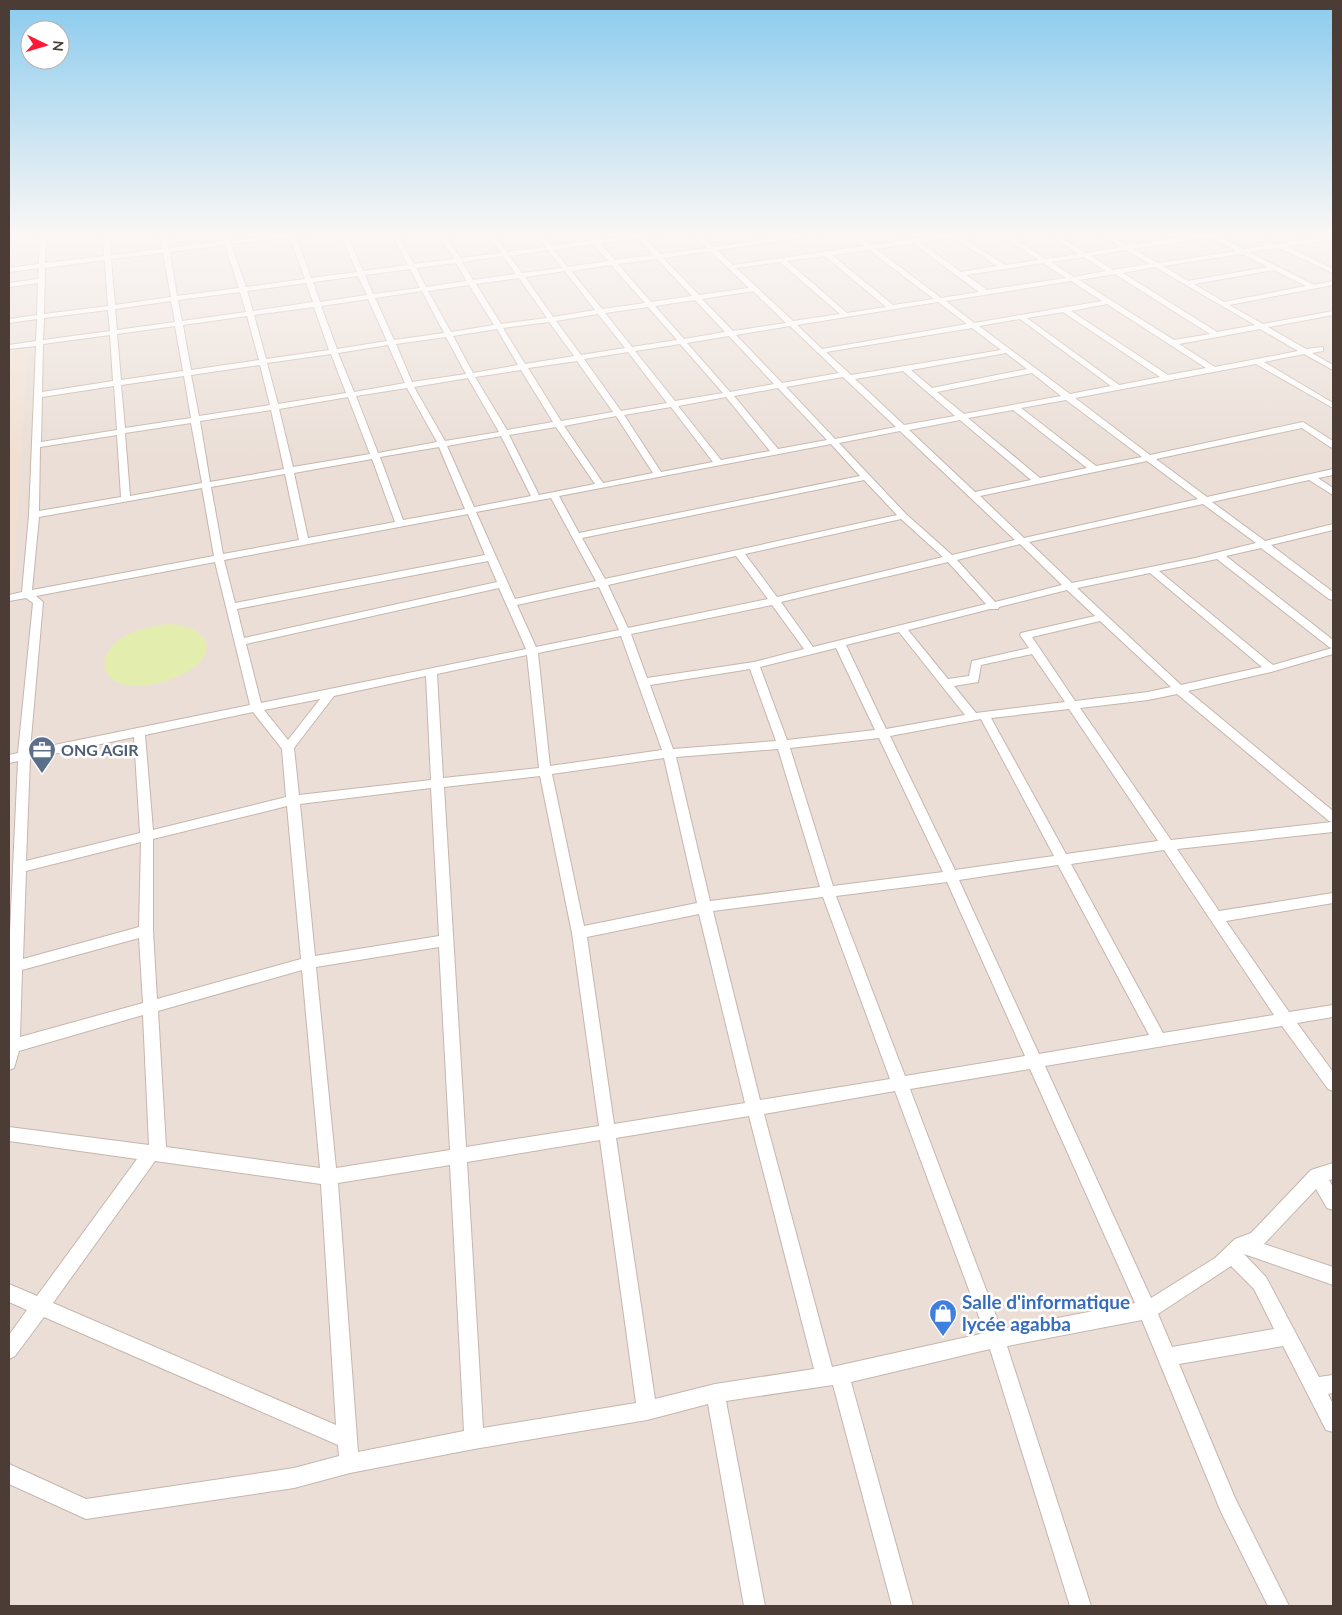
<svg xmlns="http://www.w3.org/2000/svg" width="1342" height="1615" font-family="Lato,sans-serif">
<rect width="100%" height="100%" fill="#f6eee9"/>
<rect fill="#eaded6" x="9" y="233" width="1324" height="1373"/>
<polygon fill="#f0dfd1" points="28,348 13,589 9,590 9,351"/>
<path fill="#e3eeae" d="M170,624c43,4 51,32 11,51 -14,7 -28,10 -44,11 -35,0 -44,-29 -15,-48 14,-9 31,-12 48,-14z"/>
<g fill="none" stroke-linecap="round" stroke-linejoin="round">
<g stroke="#c6b6ad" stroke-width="2">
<path id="minor" d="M40,233h6l-1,30 59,-7 -1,-23h6l2,22 51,-6 -2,-16h6l3,15 55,-7 -2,-8h6l2,8 59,-8h21l-14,3 15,42 46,-6 -17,-39h6l17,38 45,-6 -17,-32h6l17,31 40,-5 -16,-26h6l16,25 41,-5 -14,-20h6l14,19 39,-5 -11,-14h6l11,13 38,-5 -6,-8h6l7,7 37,-5 -1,-2h33l-3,2 -19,2 16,17 47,-6 -15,-15h6l15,14 102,-14h14l-112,17 16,15 131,-19 -16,-13h6l17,12 83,-12h20l-14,3 45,29 34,-5 -41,-27h7l41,26 32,-5 -31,-21h7l32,20 35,-6 -23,-14h7l23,13 78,-13h22l-11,3 27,13 89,-14v4l-46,7 46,23v4l-54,-25 -30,4 65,33 19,-4v4l-104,20 34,19 70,-13v4l-65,12 38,22 17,-2v4l-11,2 21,12v5l-29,-16 -40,8 69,41v5l-77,-44 -181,34 75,57 153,-33 30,19v7l-3,-1 -28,-19 -146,31 51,38 126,-28v6l-15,3 15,10v7l-24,-15 -97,22 53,39 68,-17v6l-62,15 62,47v8l-4,-1 -68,-51 -35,8 107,84v14l-62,18 -83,19 145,120v21l-156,17 42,62 114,-18v10l-107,18 63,91 44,-7v12l-36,6 36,49v19l-5,-2 -46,-63 -237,40 106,232 64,-40 20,-19 16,-6 60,-63 22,-7v16l-4,1 4,7v23l-6,-2 -11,-19 -52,55 69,23v18l-89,-31 22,23 53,100 14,-2v18l-5,1 5,10v28l-7,-2 -43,-84 -104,18 56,134 54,108h-21l-47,-94 -79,-192 -135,26 84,260h-21l-80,-257 -139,33 62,224h-21l-59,-221 -107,16 39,205h-21l-36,-202 -61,16 -173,29 -124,24 -56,15 -208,31 -77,-35v-20l77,35 208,-31 45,-12 -1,-11 -294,-128 -29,39 -6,3v-24l18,-25 -18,-8v-18l28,12 100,-137 -128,-18v-14l140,18 -6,-130 -124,36 -5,17 -5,2v-116l9,-193 -9,2v-8l9,-2 15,-150 -7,-5 -17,3v-6l13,-3 7,-77 7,-169 -27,3v-4l27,-4 1,-22 -28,4v-4l28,-4 1,-32 -29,4v-4l29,-4 1,-11 -30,4v-4l30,-4zM290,237l15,42 -59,8 -15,-43zM953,237l44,29 -36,6 -41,-30zM1210,237l26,14 -78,12 -25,-14zM638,238l15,17 -38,5 -15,-17zM913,243l66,49 -38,6 -65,-49zM593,244l15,17 -40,6 -14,-17zM225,245l14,43 -62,8 -7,-44zM548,250l14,18 -40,5 -13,-17zM869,250l65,49 -41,6 -61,-50zM1126,250l24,14 -37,6 -22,-14zM710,251l39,37 -50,7 -36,-37zM163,253l8,44 -56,8 -4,-46zM1242,254l26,13 -80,14 -25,-15zM503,256l13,18 -43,6 -11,-18zM825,256l61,51 -39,6 -60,-52zM1084,257l22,14 -32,6 -23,-15zM657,259l35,37 -41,6 -33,-38zM105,260l3,46 -64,8 1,-46zM780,262l60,52 -47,7 -57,-53zM456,263l11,18 -41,6 -10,-19zM1043,263l23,15 -79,12 -21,-15zM611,265l34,38 -43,6 -31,-38zM1155,267l100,58 -38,7 -94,-59zM410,269l10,19 -47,6 -8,-19zM1274,270l32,16 -82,16 -30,-18zM565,271l30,39 -42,7 -28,-40zM1115,274l95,60 -36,6 -95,-60zM358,276l9,19 -47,7 -7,-20zM519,278l28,40 -46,6 -25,-40zM1071,281l31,20 -128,22 -28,-22zM306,283l7,19 -60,9 -6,-20zM469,285l25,40 -43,7 -23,-41zM422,291l22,42 -50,7 -19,-42zM753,291l33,32 -53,8 -31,-32zM240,292l6,20 -64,9 -4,-21zM368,299l19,42 -50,8 -16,-43zM695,300l30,32 -41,7 -29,-33zM171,301l4,21 -58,8 -2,-21zM938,302l29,22 -145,25 -25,-24zM1107,304l99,64 -38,7 -97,-64zM314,307l15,43 -63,9 -12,-44zM648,307l29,33 -45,7 -27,-34zM108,310l2,21 -67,9 1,-22zM1063,312l97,65 -41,8 -92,-67zM598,314l27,34 -44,7 -25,-34zM247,316l12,44 -68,10 -8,-45zM1020,319l91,67 -41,8 -91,-68zM549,322l25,34 -49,8 -22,-36zM175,326l8,45 -62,9 -4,-46zM790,326l49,47 -57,10 -46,-48zM972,328l29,22 -150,25 -25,-23zM497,329l21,36 -45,8 -20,-37zM1260,329l38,22 -83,16 -36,-23zM110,335l3,46 -71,11 1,-48zM729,336l45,48 -44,8 -43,-49zM446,337l20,37 -54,8 -16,-38zM680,344l43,49 -48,8 -40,-50zM388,345l17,38 -51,9 -16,-39zM628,352l39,51 -46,8 -37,-52zM1006,353l21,16 -95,19 -21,-18zM331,354l15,39 -68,11 -11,-41zM577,361l36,51 -52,9 -33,-53zM260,365l10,40 -71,11 -8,-41zM521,370l32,52 -46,8 -32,-53zM903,371l52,45 -51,9 -49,-46zM1032,373l29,23 -97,18 -27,-22zM184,376l7,42 -66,10 -4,-43zM843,377l53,50 -61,12 -49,-52zM468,378l31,54 -54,9 -31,-54zM114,386l3,44 -76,12 1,-45zM407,388l30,54 -59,11 -22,-57zM778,388l49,52 -49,9 -44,-53zM348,397l22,57 -77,13 -14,-58zM726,397l44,54 -49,9 -43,-54zM1066,400l76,57 -46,9 -75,-58zM671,407l42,55 -52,10 -37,-57zM271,410l13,59 -74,13 -10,-61zM1013,410l74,58 -47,10 -72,-60zM616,416l37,57 -50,10 -39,-57zM960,420l71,60 -56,12 -66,-62zM191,423l11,60 -72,13 -5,-63zM556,427l39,57 -56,11 -30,-60zM900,431l115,109 -63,15 -46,-41 -67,-71zM117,435l4,62 -82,14 1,-64zM501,436l30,60 -57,11 -27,-61zM831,444l29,32 -281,57 -20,-37zM439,447l26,62 -62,11 -23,-63zM372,459l23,63 -87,16 -14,-65zM1147,461l51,38 -174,39 -44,-42zM285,474l14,66 -76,14 -12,-67zM864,480l33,35 -292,64 -23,-41zM202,488l12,68 -182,34 7,-73zM551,498l45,83 -81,18 -39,-87zM1203,504l53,39 -61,15 -123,25 -43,-41zM468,514l17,41 -250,48 -11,-43zM901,519l42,38 -166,40 -32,-43zM1020,544l42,41 -67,17 -38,-42zM736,556l32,43 -140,29 -20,-43zM1217,559l112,88 3,1 -59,17 -114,-94zM488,561l9,21 -253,56 -7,-29zM215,562l35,143 -220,45 13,-148 -7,-6zM948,562l38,42 -173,43 -32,-45zM1150,573l112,94 -81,18 -104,-97zM599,587l20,43 -83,17 -19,-42zM499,588l27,61 -265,54 -15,-59zM1067,590l28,26 -74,17 -1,2 9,13 -57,13 -3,15 -21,3 -40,-49 82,-21h8l1,-2zM772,605l32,44 -50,13 -107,16 -16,-44zM1100,621l71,66 -23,5 -73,9 -43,-64zM899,632l66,83 -79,14 -40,-84zM621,636l41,114 -112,16 -12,-113zM836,648l39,82 -88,10 -27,-73zM1032,654l33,48 -89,11 -22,-27 24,-4 3,-17zM527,655l12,113 -96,10 -6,-104zM750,669l26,72 -103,8 -23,-64zM426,676l5,104 -132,15 -5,-47 40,-52zM1177,694l152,127 3,1 -161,18 -91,-132 68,-8zM320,699l-32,41 -24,-30zM1069,709l89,132 -92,13 -75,-136zM253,712l29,37 4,48 -133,33 -8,-95zM981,719l73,137 -99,14 -65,-134zM134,737l6,96 -114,28 4,-102zM879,738l64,134 -110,14 -43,-138zM778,749l42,138 -110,14 -34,-144zM664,758l33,145 -113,23 -32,-152zM540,776l32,157 27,193 -133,21 -22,-360zM431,788l8,148 -124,20 -15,-152zM287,806l14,153 -144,40 -4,-68v-92zM141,842l-2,85 -116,32 3,-88zM1164,850l110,165 -111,18 -92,-169zM1058,865l91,170 -110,19 -80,-174zM947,882l78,174 -120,20 -69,-180zM823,897l67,182 -130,21 -47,-189zM699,914l46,189 -131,21 -27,-187zM139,938l4,65 -123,34 2,-67zM439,947l11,203 -114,18 -20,-201zM302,970l18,198 -154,-21 -8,-136zM1030,1069l105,234 -134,26 -91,-240zM895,1091l90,242 -153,34 -68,-253zM749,1116l65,253 -99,15 -60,15 -39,-261zM600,1140l36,263 -153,25 -16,-266zM155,1161l166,23 15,241 -283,-122zM450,1165l14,266 -106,21 -20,-269zM1231,1266l23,23 20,40 -102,18 -14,-33z"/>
</g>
<use href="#minor" fill="#fff" fill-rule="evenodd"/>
</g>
<linearGradient id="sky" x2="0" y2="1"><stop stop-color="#8bcbee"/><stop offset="0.51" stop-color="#fbf7f5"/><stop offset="1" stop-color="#fbf7f5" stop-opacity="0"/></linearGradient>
<rect width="1342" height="459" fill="url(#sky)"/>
<defs>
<g id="office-pin" transform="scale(1.4375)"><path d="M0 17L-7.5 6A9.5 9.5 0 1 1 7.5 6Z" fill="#5c6f8a" stroke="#fff"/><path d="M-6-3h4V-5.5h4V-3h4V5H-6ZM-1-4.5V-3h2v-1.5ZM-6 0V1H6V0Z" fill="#fff"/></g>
<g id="shop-pin" transform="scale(1.4375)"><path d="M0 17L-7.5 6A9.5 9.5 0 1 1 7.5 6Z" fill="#3f7fe0" stroke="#fff"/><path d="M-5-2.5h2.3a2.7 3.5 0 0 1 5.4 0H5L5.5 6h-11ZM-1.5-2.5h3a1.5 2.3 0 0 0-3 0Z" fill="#fff"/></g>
</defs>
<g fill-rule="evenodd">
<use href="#office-pin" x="42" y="750"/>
<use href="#shop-pin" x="943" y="1313"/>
</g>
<g text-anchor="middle" stroke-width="5" stroke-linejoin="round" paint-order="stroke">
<g font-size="16" font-weight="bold" fill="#4e5e75" stroke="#fff" text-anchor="start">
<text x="61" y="756">ONG AGIR</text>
</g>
<g font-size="19" font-weight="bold" fill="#366cbe" stroke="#fff" text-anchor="start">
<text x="962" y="1309">Salle d'informatique<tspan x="962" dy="22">lycée agabba</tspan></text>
</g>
</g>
<rect width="1342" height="1615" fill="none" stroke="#4b3d36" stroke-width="20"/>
<g transform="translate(45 45) rotate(95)"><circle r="24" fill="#ffffff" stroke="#b7b1af"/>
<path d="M0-4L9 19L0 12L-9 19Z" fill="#ff1736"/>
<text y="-8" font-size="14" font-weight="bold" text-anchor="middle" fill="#4b3d36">N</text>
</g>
</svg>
